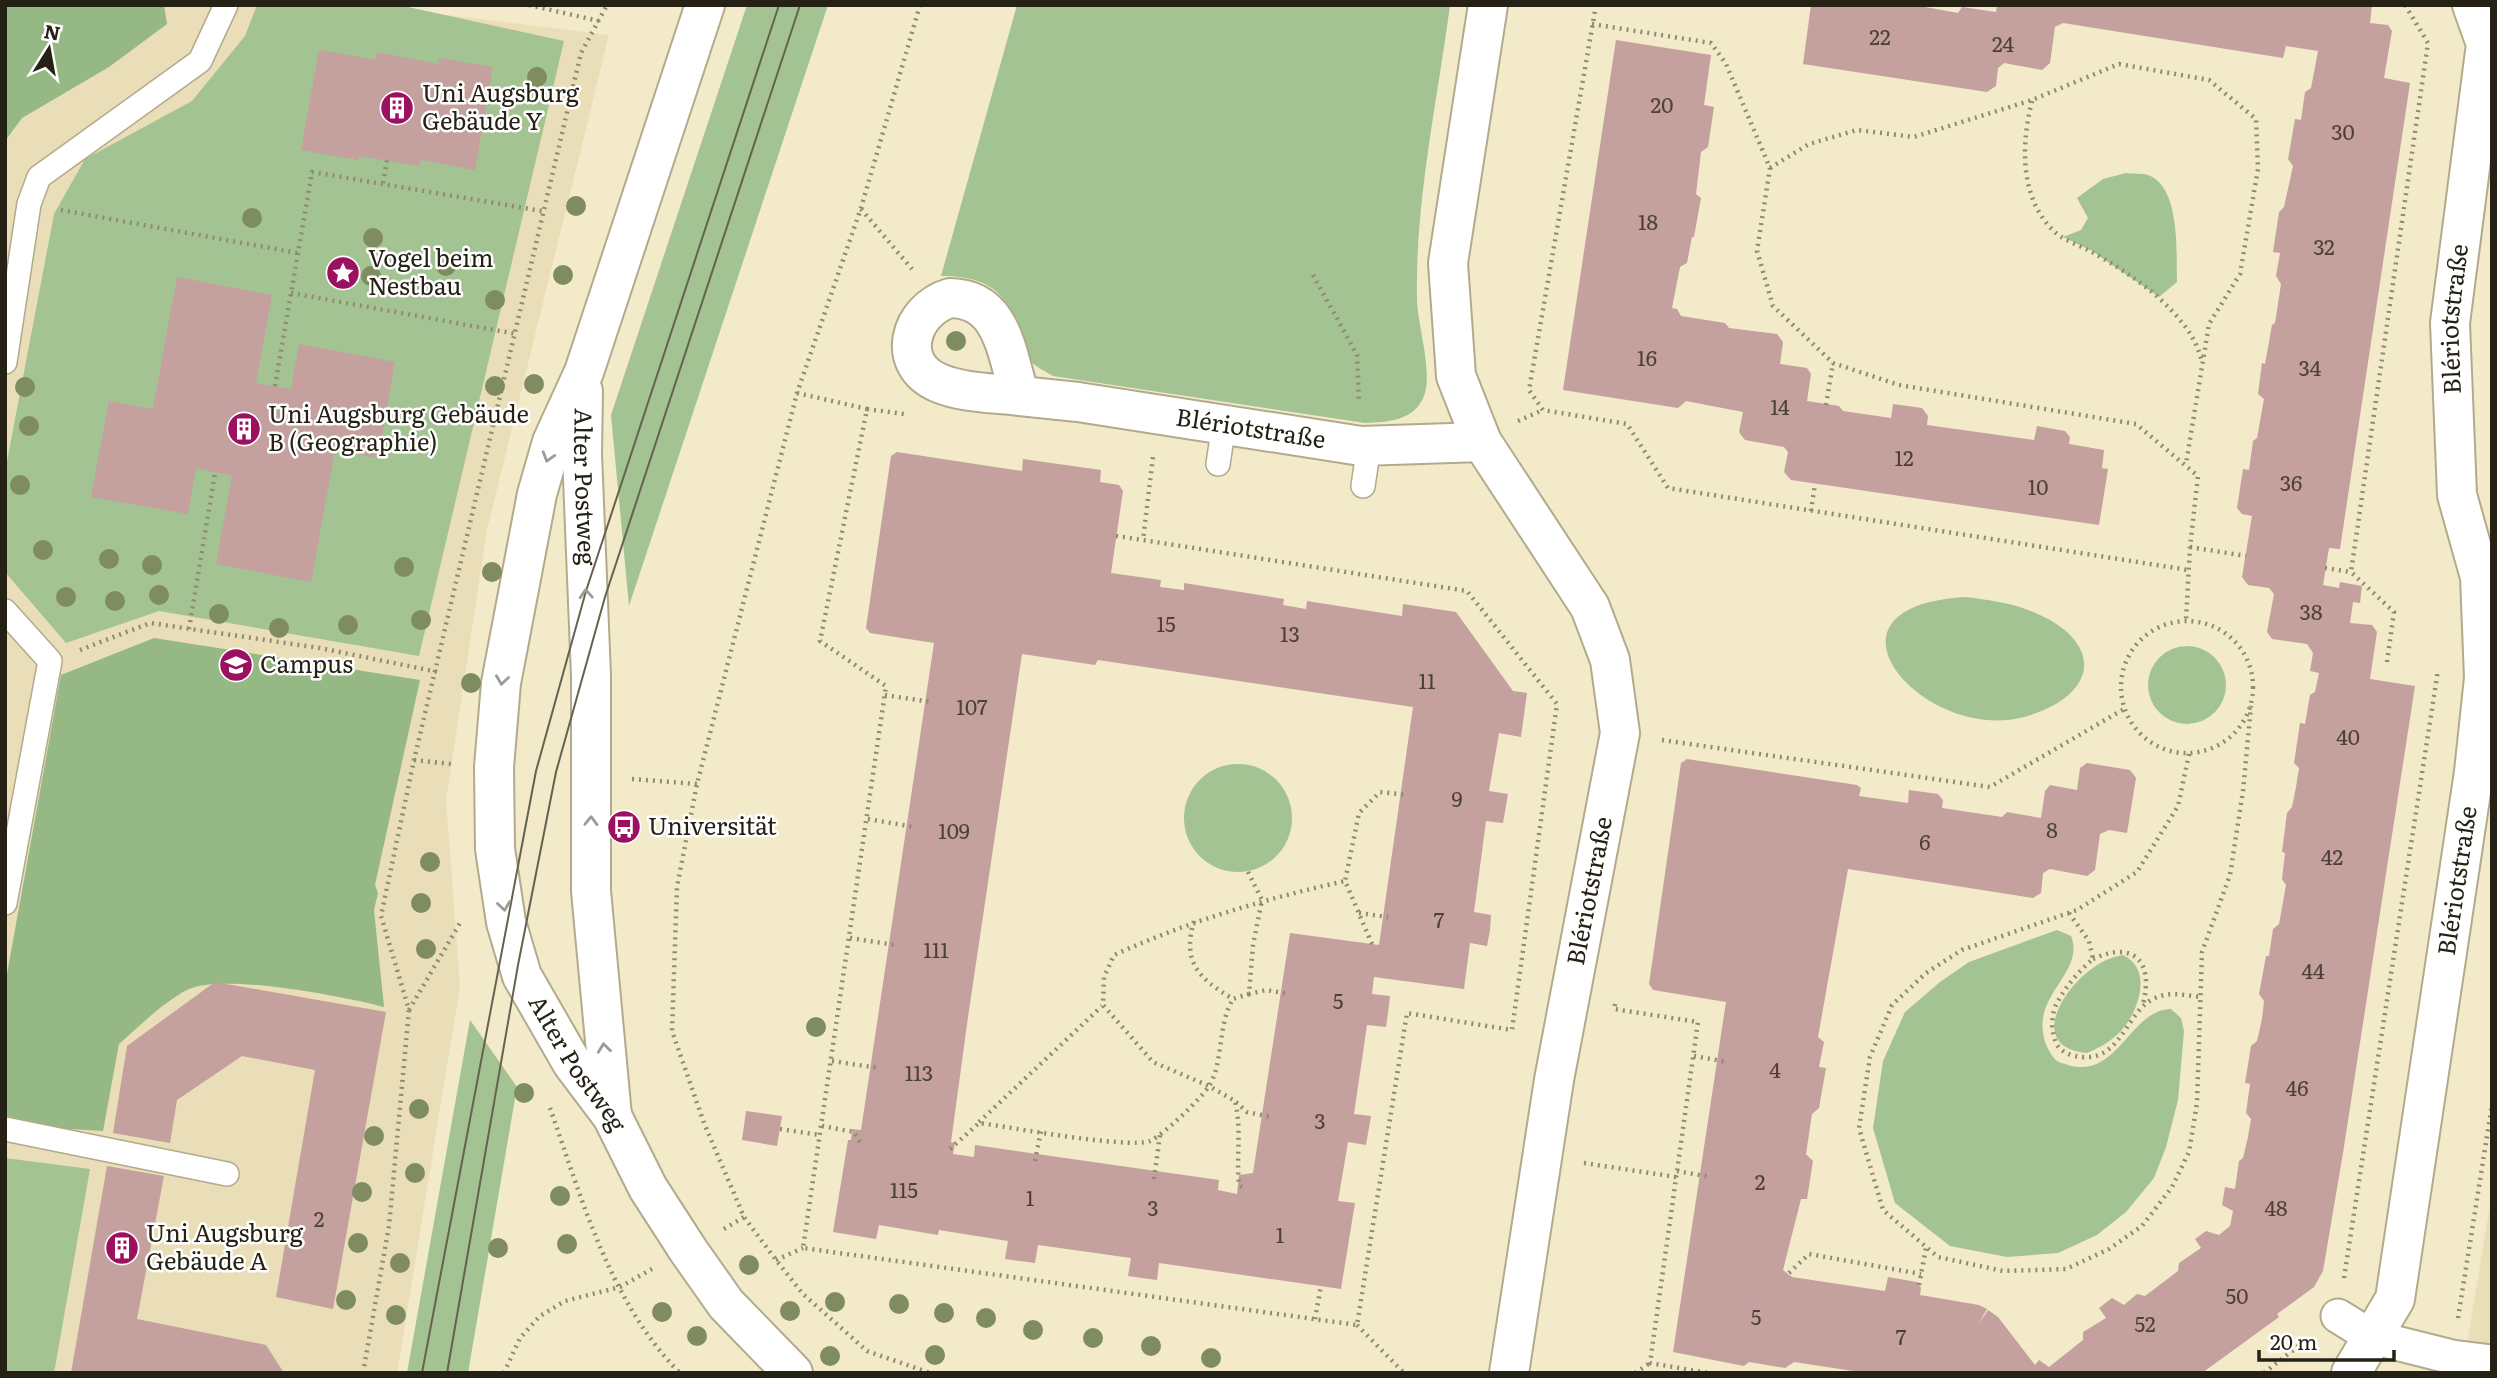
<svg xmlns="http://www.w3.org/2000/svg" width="2497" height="1378" font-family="Literata,serif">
<rect width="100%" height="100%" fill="#f3eaca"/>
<g fill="#e9deb7">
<polygon points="5,5 365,5 609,35 487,530 446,800 460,986 397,1373 5,1373"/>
<polygon points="2492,1193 2492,1373 2463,1368"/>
</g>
<g fill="#a3c393">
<polygon points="257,5 399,5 564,41 419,656 159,611 66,643 5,572 5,472 54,214 85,159 192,101 245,36"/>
<polygon points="747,5 828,5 629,606 611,415"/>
<path d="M1017,5h433c-13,99 -35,196 -33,296 1,26 16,71 7,95 -10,25 -36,26 -59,27l-312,-47c-10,-6 -25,-13 -30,-24 -4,-8 -3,-19 -6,-27 -13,-39 -38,-49 -76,-49z"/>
<path d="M2126,173c6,1 16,0 22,2 33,12 28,78 29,107l-18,15 -67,-46 -29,-14 18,-7 7,-12 -11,-20 26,-19z"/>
<path d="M1966,597c21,3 42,5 62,13 76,28 75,85 -4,107 -100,27 -222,-111 -58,-120z"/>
<circle cx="2187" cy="685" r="39"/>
<circle cx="1238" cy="818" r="54"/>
<path d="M2057,930l14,6c12,30 -23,51 -28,82 -2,14 2,29 11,40 4,5 9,5 14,7 50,15 61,-55 103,-56l10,9 3,13 -6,69 -12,47 -12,31 -28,34 -29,23 -39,18 -51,4 -57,-11 -55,-43 -22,-75 10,-67 22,-49 35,-30 29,-20z"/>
<path d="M2123,955c31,15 15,58 -3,77 -10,10 -21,16 -33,21 -71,-6 -11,-92 36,-98z"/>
<polygon points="470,1020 517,1087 468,1373 407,1373"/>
<polygon points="5,1158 90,1169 54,1373 5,1373"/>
</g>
<g fill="#95b884">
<polygon points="5,5 164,5 167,24 109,67 22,118 5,141"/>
<path d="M154,638l266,42 -45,205 3,8 -4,17 10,97c-39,-10 -164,-35 -197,-17 -25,13 -46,35 -68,54l-16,87 -50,-3 -48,-12v-131l56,-310z"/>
</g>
<g fill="#c4a09e" fill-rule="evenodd">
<polygon points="1811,5 1914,5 1958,13 1962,7 1996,12 1997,5 2372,5 2370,23 2388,25 2392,31 2384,78 2410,83 2340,549 2329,548 2323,585 2339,588 2340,582 2362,586 2360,603 2353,602 2350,623 2372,625 2377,632 2370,679 2415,686 2343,1153 2323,1271 2314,1287 2277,1314 2279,1317 2202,1373 1866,1373 1794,1362 1785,1368 1749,1362 1744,1366 1673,1352 1726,1002 1653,990 1649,984 1681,763 1687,759 1857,785 1861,788 1859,796 1908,803 1909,790 1938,794 1943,800 1942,808 2002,817 2007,812 2041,818 2045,791 2050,785 2077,790 2080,768 2087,763 2130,770 2136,778 2127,833 2109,830 2100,834 2095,870 2087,876 2050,869 2043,873 2041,893 2033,898 1848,869 1818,1037 1824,1042 1819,1067 1826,1068 1819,1108 1812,1114 1806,1154 1813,1161 1807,1199 1801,1199 1783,1270 1792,1277 1885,1291 1888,1277 1917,1282 1921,1288 1920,1295 1979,1305 1987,1309 1978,1325 1988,1310 1998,1317 2035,1365 2039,1360 2049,1367 2083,1340 2083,1332 2106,1318 2099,1308 2112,1298 2124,1305 2137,1294 2145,1296 2178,1271 2179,1263 2201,1248 2195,1239 2206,1231 2219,1235 2230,1226 2233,1211 2222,1205 2225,1187 2235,1189 2239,1161 2243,1158 2248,1137 2251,1119 2246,1113 2250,1084 2245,1083 2251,1046 2257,1041 2262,1019 2264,1001 2259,994 2266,956 2269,956 2273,929 2279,924 2286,885 2282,879 2285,853 2282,852 2287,813 2292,807 2296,787 2299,768 2294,763 2300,723 2305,724 2310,695 2315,692 2319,673 2310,671 2313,653 2307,644 2272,639 2267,632 2274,594 2269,588 2248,585 2242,577 2252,516 2242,514 2237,508 2243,469 2249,470 2253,441 2257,438 2264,399 2258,394 2262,363 2265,364 2272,325 2275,323 2281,284 2276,276 2280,253 2273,252 2279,212 2284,207 2293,166 2288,159 2295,119 2301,120 2305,92 2311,88 2318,51 2286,46 2283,58 2063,23 2055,27 2050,63 2042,70 2004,63 1998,68 1996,86 1987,92 1803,64"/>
<polygon points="1616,40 1711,55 1704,105 1714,107 1708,147 1701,152 1696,194 1701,198 1694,237 1692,237 1687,263 1680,267 1672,308 1677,309 1681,316 1725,323 1729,328 1777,334 1783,342 1780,364 1807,368 1811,374 1807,401 1839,406 1843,411 1891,418 1893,404 1922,408 1928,416 1927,425 2034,440 2037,426 2065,431 2070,437 2069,444 2104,450 2102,468 2108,469 2099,525 1791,480 1784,472 1788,452 1784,447 1745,440 1739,432 1743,412 1686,401 1678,408 1563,390"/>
<polygon points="319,50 376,60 377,52 438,64 439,58 493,67 475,170 421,160 420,166 359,156 358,160 301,150"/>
<polygon points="177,277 272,295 256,383 291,389 299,344 395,362 378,458 335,450 311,582 216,564 232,476 196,468 188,514 91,497 109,401 153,409"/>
<path d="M897,452l125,19 1,-12 78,11 -1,12 19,3 4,6 -12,82 50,7 -1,7 24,3v-7l100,16 -1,6 23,4 1,-8 95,15 1,-12 53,8 57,79 14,2 -6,44 -22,-4 -1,6 -9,52 19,3 -5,29 -17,-2 -12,91 17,3 -1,15 -3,16 -17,-3 -6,46 -90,-12 -2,17 18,2 -2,17 -2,14 -19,-2 -13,89 17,2 -5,29 -18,-3 -10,59 17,2 -14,86 -182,-26 -2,17 -15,-2 -14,-2 3,-18 -93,-13 -3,18 -30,-4 3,-18 -69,-11 -1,5 -59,-10 -3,14 -43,-7 15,-92h3l1,-11 9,1 73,-487 -64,-10 -4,-5 25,-172zM1022,654l73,11 3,-5 315,47 -34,238 -89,-12 -37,240 -14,2 -2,19 -19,-4 1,-10 -244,-35 -1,12 -21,-3 2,-11 -4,-1 17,-125z"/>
<polygon points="215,982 386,1012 333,1309 276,1297 315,1070 242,1056 177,1100 170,1143 113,1133 127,1046"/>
<polygon points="746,1111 782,1116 777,1146 742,1140"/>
<polygon points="107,1166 164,1176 137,1319 266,1345 284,1373 71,1373"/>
</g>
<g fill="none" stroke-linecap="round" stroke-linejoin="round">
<g stroke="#b3aa8c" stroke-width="26">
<g id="service">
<polyline points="5,362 29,204 39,177 200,61 226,5"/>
<polyline points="1218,464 1224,424"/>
<polyline points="1363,486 1369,446"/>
<polyline points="5,611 50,661 5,903"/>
<polyline points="5,1129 227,1174"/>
</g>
</g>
<g stroke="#b3aa8c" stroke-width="37">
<polyline id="pedestrian" points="2338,1316 2372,1337 2452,1357 2492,1362"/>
</g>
<g stroke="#b3aa8c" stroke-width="42">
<g id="minor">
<path id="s1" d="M705,5l-121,367 -32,70 -15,52 -36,189 -7,84 1,82 11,73 16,54 50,87 40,53 36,72 40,62 38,54 67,69"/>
<polyline points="1488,5 1448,263 1456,376 1482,442 1590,607 1610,660 1620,733 1554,1080 1509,1373"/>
<path d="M950,298c54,1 56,56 70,98 -25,-3 -58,-3 -81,-13 -45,-19 -29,-73 11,-85z"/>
<path id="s2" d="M583,391l-1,63 9,222v215l21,225"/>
<path id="s3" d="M1020,396l58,6 283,44 121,-4"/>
<path id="s4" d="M2351,1373l44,-74 79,-527 10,-94 -4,-101 -23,-82 -7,-172 36,-279 -14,-39"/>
</g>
</g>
<g stroke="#908a73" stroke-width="4.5" stroke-dasharray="2 5" stroke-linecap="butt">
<polyline points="529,5 599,21"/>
<polyline points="920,5 861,208 797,393 697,784 677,887 672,1031 704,1123 744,1217 776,1260 803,1294 867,1351 930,1373"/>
<polyline points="1596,5 1529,390 1543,410 1627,424 1668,488 2188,570"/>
<polyline points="1592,24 1711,43 1726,64 1770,168 1757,251 1773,306 1833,363 1899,385 2136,424 2198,476 2190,547 2186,620"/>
<path d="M2032,101c-11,43 -13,99 24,132 9,8 23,12 34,18 29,16 60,36 82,60 15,16 25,30 30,51"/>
<polyline points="1770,168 1809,144 1857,130 1914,137 2032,100 2119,64 2209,80 2256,119 2258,169 2240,274 2209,324 2186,464"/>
<polyline points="383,183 387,160"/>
<polyline points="861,209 912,269"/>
<polyline points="61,210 298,253"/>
<polyline points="1313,275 1357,355 1359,403"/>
<polyline points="291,293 517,334"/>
<polyline points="275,386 312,172 542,211"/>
<polyline points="797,393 867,409 820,641 886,686 803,1248 1357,1325 1407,1013 1512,1030 1557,704 1467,591 1143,540 1153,457"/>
<polyline points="1826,405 1833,363"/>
<polyline points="867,409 904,414"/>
<polyline points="1518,421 1543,410"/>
<polyline points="1811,511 1815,484"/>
<polyline points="1116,536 1143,540"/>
<polyline points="2190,547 2246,556"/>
<polyline points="2325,568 2351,572"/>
<circle cx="2187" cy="687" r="66"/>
<polyline points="189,629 215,473"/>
<polyline points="80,650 150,623 320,648 438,672"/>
<polyline points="2387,662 2394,612 2351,572 2428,43 2405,5"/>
<polyline points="885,695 931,702"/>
<polyline points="1662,740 1990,787 2124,709"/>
<polyline points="2189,754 2178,806 2137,872 2077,910 1962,950 1926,973 1892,1005 1870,1057 1859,1128 1883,1210 1938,1257 2003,1271 2066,1269 2109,1249 2142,1226 2172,1187 2189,1152 2197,1103 2202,952 2230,875 2243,791 2251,706"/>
<polyline points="414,760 452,764"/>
<polyline points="632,779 697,784"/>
<polyline points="868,819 914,827"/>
<polyline points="1248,872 1262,900 1253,945 1249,994 1266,990 1289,994"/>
<polyline points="1359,913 1388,917"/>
<path d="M2069,913l20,28 4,18c-15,13 -28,28 -37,46 -4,9 -5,22 -2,32 2,9 8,15 17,18 50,14 53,-42 82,-56 15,-8 31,-4 47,-2"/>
<path d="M1194,921c-12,41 4,57 39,78l16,-5"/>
<polyline points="850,938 895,945"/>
<polyline points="1372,944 1345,881 1359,813 1380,792 1407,795"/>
<path d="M2093,959c41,-19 61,3 50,45"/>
<polyline points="1615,1004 1614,1009 1698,1022 1650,1363 1708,1373"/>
<polyline points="409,1010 460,923"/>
<polyline points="1694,1056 1727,1062"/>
<polyline points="832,1061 878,1068"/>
<polyline points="1236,1102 1247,1112 1271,1117"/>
<path d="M550,1108c32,91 60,195 130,265"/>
<polyline points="979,1122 1102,1006"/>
<polyline points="822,1126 854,1132 860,1142"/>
<polyline points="780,1129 820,1135"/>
<path d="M950,1149l29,-26c31,4 147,26 171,18 13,-6 51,-42 59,-55 15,-24 8,-60 24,-87"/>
<polyline points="1035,1161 1041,1131"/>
<polyline points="1584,1163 1676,1177"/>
<polyline points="1677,1171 1710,1177"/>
<polyline points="1154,1179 1160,1135"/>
<path d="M1242,1187l-3,-2c-3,-29 3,-55 -4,-84l-26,-15 -56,-24 -50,-57 1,-28 10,-22c75,-34 151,-56 231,-74"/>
<polyline points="724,1229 744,1217"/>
<polyline points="776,1260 803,1248"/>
<polyline points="1789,1273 1809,1254 1921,1274"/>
<polyline points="2344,1278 2438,670"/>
<polyline points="1919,1285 1926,1248"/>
<polyline points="2458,1318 2492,1105"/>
<polyline points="1315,1319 1321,1286"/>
<polyline points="1357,1325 1404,1373"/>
<polyline points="363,1373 389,1226 409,1010 381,916 414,760 581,53 607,5"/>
<polyline points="504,1373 520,1338 540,1316 565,1301 620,1287 652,1269"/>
<polyline points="1635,1373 1650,1363"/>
<polyline points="2264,1373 2306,1340"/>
</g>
<use href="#service" stroke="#fff" stroke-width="23"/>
<use href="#pedestrian" stroke="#fff" stroke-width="33"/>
<use href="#minor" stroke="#fff" stroke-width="38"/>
<g stroke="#67614f" stroke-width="2">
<polyline points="422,1373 536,771 586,591 779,5"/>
<polyline points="447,1373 518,965 556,772 605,597 800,5"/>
</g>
</g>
<g fill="#7f8c60">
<circle cx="537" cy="77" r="10"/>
<circle cx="576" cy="206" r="10"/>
<circle cx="252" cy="218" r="10"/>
<circle cx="373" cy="238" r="10"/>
<circle cx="446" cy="266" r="10"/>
<circle cx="563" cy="275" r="10"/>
<circle cx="371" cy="276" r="10"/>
<circle cx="495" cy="300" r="10"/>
<circle cx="956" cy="341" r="10"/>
<circle cx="534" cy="384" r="10"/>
<circle cx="495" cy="386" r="10"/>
<circle cx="25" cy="387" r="10"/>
<circle cx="29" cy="426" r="10"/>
<circle cx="20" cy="485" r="10"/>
<circle cx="43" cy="550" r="10"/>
<circle cx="109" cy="559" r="10"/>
<circle cx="152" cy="565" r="10"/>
<circle cx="404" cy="567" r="10"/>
<circle cx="492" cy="572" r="10"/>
<circle cx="159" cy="595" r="10"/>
<circle cx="66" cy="597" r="10"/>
<circle cx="115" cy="601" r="10"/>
<circle cx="219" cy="614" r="10"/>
<circle cx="421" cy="620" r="10"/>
<circle cx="348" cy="625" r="10"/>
<circle cx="279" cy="628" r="10"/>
<circle cx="471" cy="683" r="10"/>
<circle cx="430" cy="862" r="10"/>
<circle cx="421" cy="903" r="10"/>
<circle cx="426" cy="949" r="10"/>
<circle cx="816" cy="1027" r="10"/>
<circle cx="524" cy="1093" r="10"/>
<circle cx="419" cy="1109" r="10"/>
<circle cx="374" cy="1136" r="10"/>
<circle cx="415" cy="1173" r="10"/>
<circle cx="362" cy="1192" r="10"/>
<circle cx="560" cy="1196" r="10"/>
<circle cx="358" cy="1243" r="10"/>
<circle cx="567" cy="1244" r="10"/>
<circle cx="498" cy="1248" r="10"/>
<circle cx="400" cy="1263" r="10"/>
<circle cx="749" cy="1265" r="10"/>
<circle cx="346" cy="1300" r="10"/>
<circle cx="835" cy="1302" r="10"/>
<circle cx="899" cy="1304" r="10"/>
<circle cx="790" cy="1311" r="10"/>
<circle cx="662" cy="1312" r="10"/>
<circle cx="944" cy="1313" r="10"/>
<circle cx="396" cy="1315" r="10"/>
<circle cx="986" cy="1318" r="10"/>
<circle cx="1033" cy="1330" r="10"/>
<circle cx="697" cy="1336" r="10"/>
<circle cx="1093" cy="1338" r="10"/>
<circle cx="1151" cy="1346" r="10"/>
<circle cx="935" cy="1355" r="10"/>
<circle cx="830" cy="1356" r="10"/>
<circle cx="1211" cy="1358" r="10"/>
</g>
<defs><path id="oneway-chevron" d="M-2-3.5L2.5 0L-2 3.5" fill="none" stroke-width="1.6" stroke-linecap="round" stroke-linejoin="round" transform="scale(1.75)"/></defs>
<g stroke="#9d9b96">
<use href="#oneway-chevron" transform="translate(548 457) rotate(107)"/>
<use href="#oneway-chevron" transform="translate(586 594) rotate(-93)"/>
<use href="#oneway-chevron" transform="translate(502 680) rotate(98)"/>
<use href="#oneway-chevron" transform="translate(591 821) rotate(-89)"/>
<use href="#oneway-chevron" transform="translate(504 906) rotate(82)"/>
<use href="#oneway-chevron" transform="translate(604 1048) rotate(-97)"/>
</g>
<defs>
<g id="building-disc" transform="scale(1.75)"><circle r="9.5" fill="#9c1060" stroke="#fff"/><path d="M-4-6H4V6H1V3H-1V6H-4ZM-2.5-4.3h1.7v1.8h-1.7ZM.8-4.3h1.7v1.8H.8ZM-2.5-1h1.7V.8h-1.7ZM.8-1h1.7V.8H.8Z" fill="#fff"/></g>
<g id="sight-disc" transform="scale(1.75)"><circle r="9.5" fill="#9c1060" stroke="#fff"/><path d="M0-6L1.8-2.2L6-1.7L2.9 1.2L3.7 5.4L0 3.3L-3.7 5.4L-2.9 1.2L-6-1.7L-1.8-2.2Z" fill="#fff"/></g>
<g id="university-disc" transform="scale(1.75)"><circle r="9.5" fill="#9c1060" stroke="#fff"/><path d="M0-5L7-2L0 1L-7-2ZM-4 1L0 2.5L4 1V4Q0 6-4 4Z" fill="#fff"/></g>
<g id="bus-disc" transform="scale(1.75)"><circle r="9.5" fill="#9c1060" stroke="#fff"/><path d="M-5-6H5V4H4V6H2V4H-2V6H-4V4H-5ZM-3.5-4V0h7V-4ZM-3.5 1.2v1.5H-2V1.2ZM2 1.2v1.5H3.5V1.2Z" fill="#fff"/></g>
</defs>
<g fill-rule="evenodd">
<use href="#building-disc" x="397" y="108"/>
<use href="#sight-disc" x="343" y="273"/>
<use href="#building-disc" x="244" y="429"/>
<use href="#university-disc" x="236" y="665"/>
<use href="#bus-disc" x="624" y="827"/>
<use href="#building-disc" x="122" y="1248"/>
</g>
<g text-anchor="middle" stroke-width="5" stroke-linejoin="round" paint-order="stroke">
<g font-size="21" fill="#4d4137">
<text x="1880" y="45">22</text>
<text x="2003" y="52">24</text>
<text x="1662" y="113">20</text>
<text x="2343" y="140">30</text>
<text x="1648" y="230">18</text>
<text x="2324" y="255">32</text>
<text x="1647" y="366">16</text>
<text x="2310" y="376">34</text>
<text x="1780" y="415">14</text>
<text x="1904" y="466">12</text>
<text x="2291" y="491">36</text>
<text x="2038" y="495">10</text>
<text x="2311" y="620">38</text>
<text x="1166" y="632">15</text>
<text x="1290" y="642">13</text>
<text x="1427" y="689">11</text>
<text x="972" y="715">107</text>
<text x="2348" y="745">40</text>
<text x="1457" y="807">9</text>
<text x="2052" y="838">8</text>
<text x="954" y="839">109</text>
<text x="1925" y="850">6</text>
<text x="2332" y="865">42</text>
<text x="1439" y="928">7</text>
<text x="936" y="958">111</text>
<text x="2313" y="979">44</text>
<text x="1338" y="1009">5</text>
<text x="1775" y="1078">4</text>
<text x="919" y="1081">113</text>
<text x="2297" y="1096">46</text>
<text x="1320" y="1129">3</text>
<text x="1760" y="1190">2</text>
<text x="904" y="1198">115</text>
<text x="1030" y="1206">1</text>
<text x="1153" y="1216">3</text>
<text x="2276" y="1216">48</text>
<text x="319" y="1227">2</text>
<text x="1280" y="1243">1</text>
<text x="2237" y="1304">50</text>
<text x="1756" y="1325">5</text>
<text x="2145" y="1332">52</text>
<text x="1901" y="1345">7</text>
</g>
<g font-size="24" fill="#252115" stroke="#fff" text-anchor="start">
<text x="422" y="102">Uni Augsburg<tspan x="422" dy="28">Gebäude Y</tspan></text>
<text x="368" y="267">Vogel beim<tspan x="368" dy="28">Nestbau</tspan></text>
<text x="268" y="423">Uni Augsburg Gebäude<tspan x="268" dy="28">B (Geographie)</tspan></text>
<text x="260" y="673">Campus</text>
<text x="648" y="835">Universität</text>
<text x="146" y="1242">Uni Augsburg<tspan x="146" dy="28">Gebäude A</tspan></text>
</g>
<g font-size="24" fill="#252115" stroke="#fff">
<text dy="8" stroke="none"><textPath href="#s4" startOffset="1076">Blériotstraße</textPath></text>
<text dy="8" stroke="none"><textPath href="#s3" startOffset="233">Blériotstraße</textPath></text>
<text dy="8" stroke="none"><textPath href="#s2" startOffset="96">Alter Postweg</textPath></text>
<text dy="8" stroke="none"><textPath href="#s4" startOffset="509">Blériotstraße</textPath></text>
<text transform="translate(1590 891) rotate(-79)" y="8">Blériotstraße</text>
<text dy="8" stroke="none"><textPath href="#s1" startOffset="1110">Alter Postweg</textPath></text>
</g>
</g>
<rect width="2497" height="1378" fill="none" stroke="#252115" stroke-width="14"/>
<g transform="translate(49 49) rotate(11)" stroke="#ffffff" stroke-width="5" paint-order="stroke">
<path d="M0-5L12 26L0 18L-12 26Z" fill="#252115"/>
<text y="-10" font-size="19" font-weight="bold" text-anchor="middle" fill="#252115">N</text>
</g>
<path d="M2259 1350v10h135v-10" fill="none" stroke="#252115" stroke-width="3.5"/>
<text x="2270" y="1350" font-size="21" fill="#252115" stroke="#ffffff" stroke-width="5" paint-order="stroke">20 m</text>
</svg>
